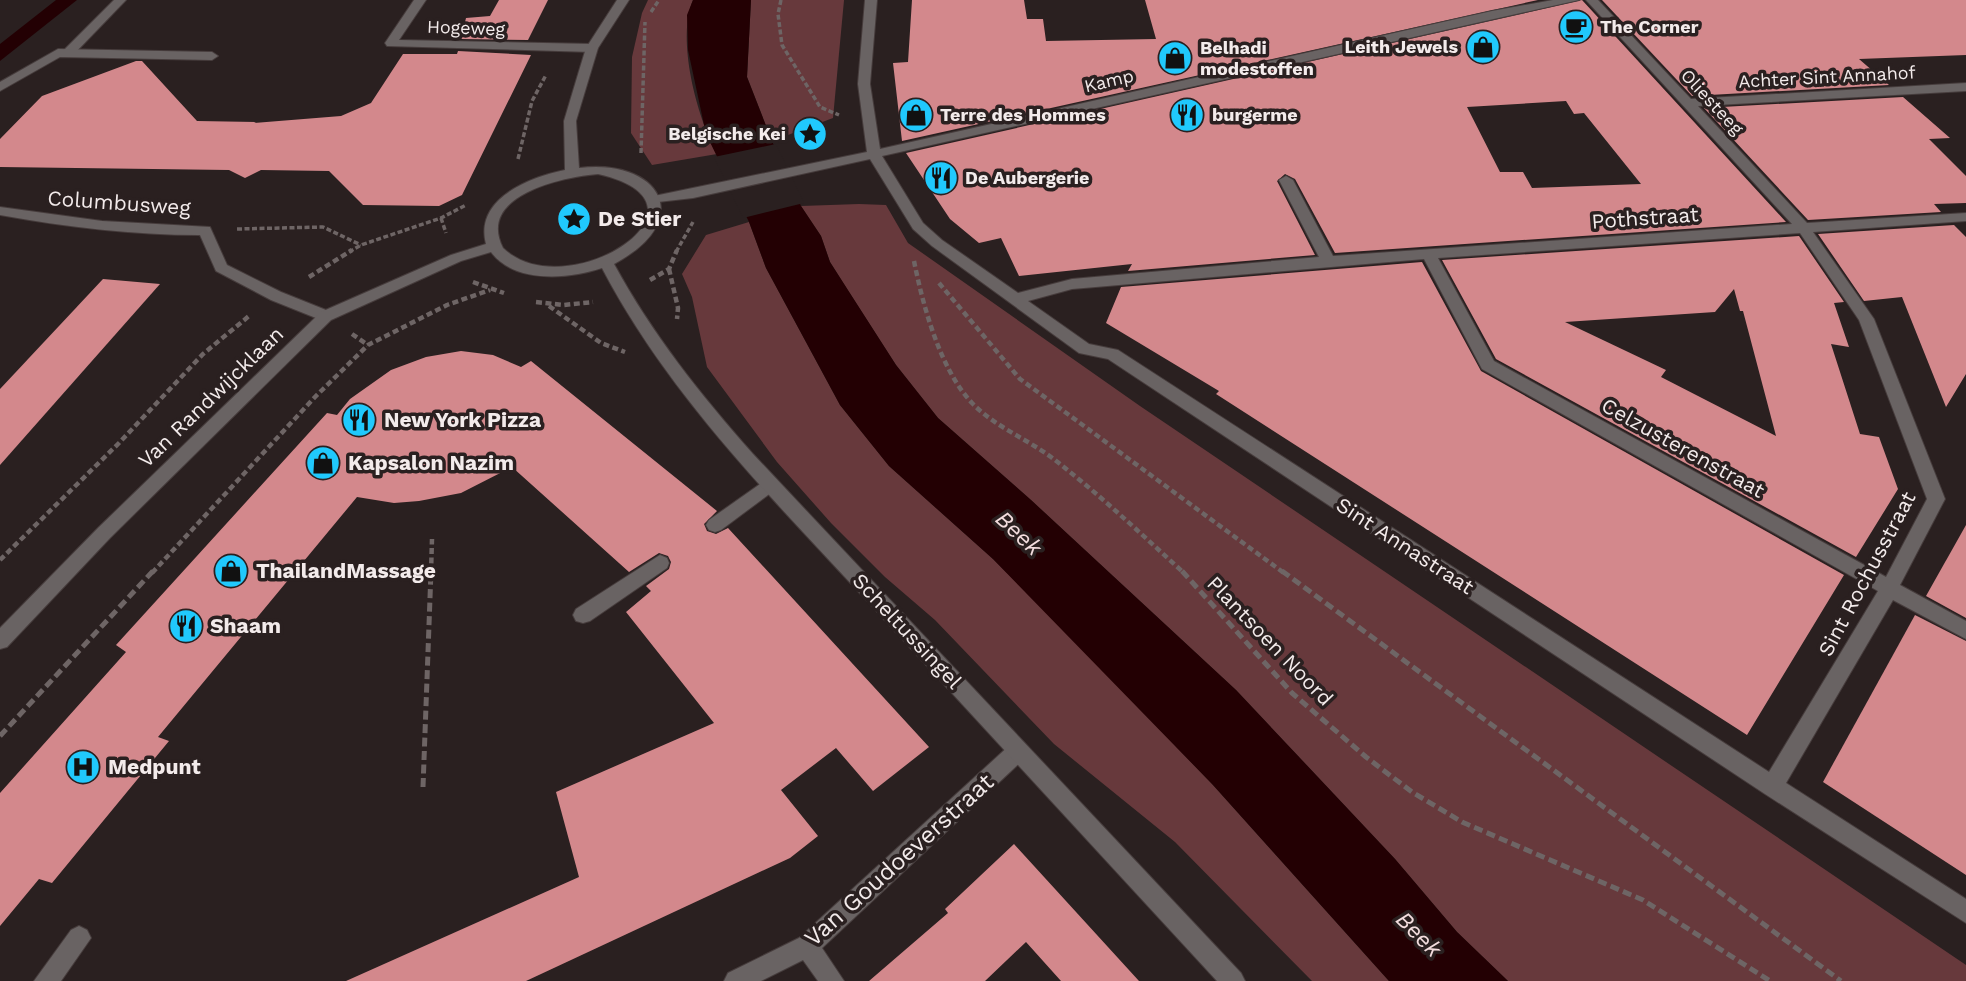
<svg xmlns="http://www.w3.org/2000/svg" width="1966" height="981" font-family="'Work Sans',sans-serif">
<rect width="100%" height="100%" fill="#2a2020"/>
<g fill="#67393c">
<path d="M648,0h45c-17,39 4,117 24,154l-65,11 -21,-32 1,-76 10,-44z"/>
<polygon points="751,0 844,0 833,118 772,141 747,77"/>
<polygon points="859,204 886,205 908,243 1140,406 1966,965 1966,981 1508,981 1457,932 1395,859 1236,690 1031,500 938,418 896,365 847,289 830,262 821,236 801,206"/>
<polygon points="749,222 766,268 840,405 889,466 993,559 1078,644 1213,785 1389,981 1312,981 1175,842 1054,744 935,620 885,577 831,523 777,462 707,367 692,297 682,274 706,235"/>
</g>
<g fill="#230003">
<polygon points="56,0 77,0 0,61 0,44"/>
<polygon points="693,0 751,0 747,77 772,141 801,206 821,236 830,262 896,365 938,418 1031,500 1236,690 1395,859 1457,932 1508,981 1389,981 1213,785 993,559 889,466 840,405 766,268 749,222 706,134 688,50 687,15"/>
</g>
<polygon fill="#2a2020" points="776,144 804,203 743,218 714,157"/>
<g fill="#d3888c" fill-rule="evenodd">
<polygon points="499,0 548,0 528,40 461,39 466,18 490,16"/>
<polygon points="912,0 1024,0 1027,19 1043,19 1046,41 1156,39 1145,0 1538,0 902,141 893,63 908,62"/>
<path d="M1582,0l204,222 -451,31 -40,-74 -10,-5 -8,7 38,74 -187,16 4,-7 -113,12 -18,-38 -22,5 -29,-24 -44,-66zM1566,101l8,13 10,-1 57,71 -109,4 -9,-16h-23l-33,-65z"/>
<polygon points="1602,0 1966,0 1966,55 1859,59 1889,85 1692,96"/>
<polygon points="458,51 531,55 462,195 439,206 363,205 329,171 261,170 245,178 229,170 0,167 0,139 42,96 136,61 142,61 197,121 256,122 254,123 341,116 371,103 403,54 457,54"/>
<polygon points="1903,97 1950,138 1929,139 1966,176 1966,203 1934,204 1941,212 1808,220 1704,108"/>
<polygon points="1954,225 1966,237 1966,374 1946,407 1902,297 1864,301 1818,234"/>
<path d="M1799,236l45,66 -10,1 15,44 -18,-3 29,90 19,3 19,52 -42,68 -360,-198 -54,-99zM1734,289l6,22h3l33,125 -115,-59 5,-7 -101,-48 150,-10z"/>
<polygon points="1422,262 1481,371 1844,575 1747,735 1216,394 1219,391 1106,323 1121,287"/>
<polygon points="103,279 160,284 0,465 0,389"/>
<polygon points="461,351 493,355 521,367 531,361 717,511 704,524 707,531 716,534 728,528 929,747 873,791 836,748 781,790 818,836 790,858 526,981 346,981 579,877 556,792 714,723 626,612 651,591 646,586 669,569 671,562 668,556 659,553 629,572 512,467 461,493 419,501 394,503 357,497 158,737 169,741 52,883 39,879 0,926 0,793 126,652 116,645 327,413 337,415 350,399 391,370 426,357"/>
<polygon points="1966,525 1966,618 1926,596"/>
<polygon points="1915,615 1966,641 1966,875 1823,782"/>
<polygon points="1014,844 1139,981 1061,981 1026,942 985,981 869,981 948,913 945,909"/>
</g>
<g fill="none" stroke-linecap="round" stroke-linejoin="round">
<g stroke="#463c3c" stroke-width="2">
<g id="service">
<polygon points="114,0 126,0 72,56 64,56 64,50"/>
<polygon points="414,0 426,0 399,40 592,44 598,48 592,52 387,46 385,43"/>
<polygon points="770,477 776,479 779,484 776,489 721,530 715,532 709,530 706,525 709,520"/>
<polygon points="660,555 667,558 669,563 667,568 590,621 583,623 576,621 573,615 576,609"/>
<polygon points="79,926 87,930 91,938 61,981 34,981 71,930"/>
</g>
</g>
<g stroke="#463c3c" stroke-width="2">
<g id="minor">
<path d="M865,0h12l-7,84 10,65 612,-138 61,-11h26l-697,156 41,67 19,17 76,53 54,-14 247,-22 -40,-77 7,-4 7,4 40,76 459,-32 -206,-224h12l93,99 275,-16v8l-268,15 109,117 159,-10v8l-153,11 61,87 71,180 -45,86 66,36v18l-73,-39 -107,183 180,116v24l-201,-129 -657,-435 -29,-6 -147,-107 -19,-17 -43,-70 -177,39 -44,5v-6l5,-1 213,-44 -9,-68zM1800,233l59,87 68,179 -41,78 -392,-216 -56,-103zM1424,259l58,110 396,222 -109,181 -651,-422 -29,-6 -61,-43 44,-12z"/>
<polygon points="58,49 212,52 218,56 212,60 60,57 0,91 0,82"/>
<path d="M0,207l102,14 108,6 17,38 54,27 50,20 3,4 -8,5 -5,-1 -50,-20 -55,-29 -16,-36c-68,0 -134,-8 -200,-20z"/>
<polygon points="1018,741 1025,744 1028,751 1025,758 822,948 844,981 818,981 803,960 761,981 724,981 728,973 799,938 1011,744"/>
</g>
</g>
<g stroke="#463c3c" stroke-width="2">
<path id="tertiary" d="M617,0h12l-31,48 -22,73 3,47c78,-10 120,50 35,96 38,70 86,130 139,190l488,519 4,8h-28c-116,-126 -232,-252 -348,-378 -97,-105 -200,-207 -267,-335 -33,11 -87,16 -111,-16l-30,9 -130,59 -221,218 -103,109 -7,2v-21l98,-100 223,-216 130,-57 35,-11c-12,-46 45,-67 79,-74l-1,-49 15,-50 7,-23zM598,174c132,30 -32,135 -95,74 -27,-53 60,-71 95,-74z"/>
</g>
<g stroke="#6e6565" stroke-width="3.5" stroke-dasharray="5 2.5" stroke-linecap="butt">
<polyline points="781,0 778,14 782,45 820,107 839,115"/>
<polyline points="651,12 659,0"/>
<polyline points="641,153 645,22"/>
<polyline points="518,159 532,101 546,75"/>
<polyline points="441,218 446,233"/>
<polyline points="237,229 323,227 361,245"/>
<polyline points="349,252 361,245 441,218 466,205"/>
<polyline points="676,252 693,222"/>
</g>
<g stroke="#6e6565" stroke-width="4.5" stroke-dasharray="6 3.5" stroke-linecap="butt">
<path d="M914,261c9,45 26,108 58,142 22,23 53,35 79,54 47,36 89,76 133,116"/>
<polyline points="669,269 678,308 677,319"/>
<polyline points="309,277 352,250"/>
<polyline points="650,280 669,269 677,250"/>
<polyline points="473,282 504,293"/>
<polyline points="939,283 1020,379 1284,573"/>
<polyline points="536,302 564,305 593,302"/>
<polyline points="549,306 601,343 625,352"/>
<polyline points="352,334 368,345"/>
<polyline points="0,560 119,443 203,354 249,316"/>
<polyline points="152,573 315,397 368,345 447,305 490,290"/>
<polyline points="431,573 432,539"/>
</g>
<g stroke="#6e6565" stroke-width="5" stroke-dasharray="9 4.5" stroke-linecap="butt">
<polyline points="1182,571 1292,693 1366,757 1412,792 1462,822 1643,900 1770,981"/>
<polyline points="1282,571 1841,981"/>
<polyline points="0,736 153,571"/>
<polyline points="423,787 431,571"/>
</g>
<use href="#service" fill="#696363" fill-rule="evenodd"/>
<use href="#minor" fill="#696363" fill-rule="evenodd"/>
<use href="#tertiary" fill="#696363" fill-rule="evenodd"/>
</g>
<defs>
<g id="cafe-disc" transform="scale(1.75)"><circle r="9.5" fill="#20c9fd" stroke="#2a2020"/><path d="M-5.5-4.5H6V0H3Q3 3.5 0 3.5H-2.5Q-5.5 3.5-5.5 0ZM3-3.2v2h1.7v-2ZM-6 4.5H4V6H-6Z" fill="#111"/></g>
<g id="shop-disc" transform="scale(1.75)"><circle r="9.5" fill="#20c9fd" stroke="#2a2020"/><path d="M-5-2.5h2.3a2.7 3.5 0 0 1 5.4 0H5L5.5 6h-11ZM-1.5-2.5h3a1.5 2.3 0 0 0-3 0Z" fill="#111"/></g>
<g id="restaurant-disc" transform="scale(1.75)"><circle r="9.5" fill="#20c9fd" stroke="#2a2020"/><path d="M-5-6h1v4h1v-4h1v4h1v-4h1v5L-1.5 .5V6h-2V.5L-5-1ZM5-6V6H3V1.5H1.5Q1.5-4 5-6Z" fill="#111"/></g>
<g id="sight-disc" transform="scale(1.75)"><circle r="9.5" fill="#20c9fd" stroke="#2a2020"/><path d="M0-6L1.8-2.2L6-1.7L2.9 1.2L3.7 5.4L0 3.3L-3.7 5.4L-2.9 1.2L-6-1.7L-1.8-2.2Z" fill="#111"/></g>
<g id="hospital-disc" transform="scale(1.75)"><circle r="9.5" fill="#20c9fd" stroke="#2a2020"/><path d="M-5-5h3v3.5h4V-5h3V5h-3V1.5h-4V5h-3Z" fill="#111"/></g>
</defs>
<g fill-rule="evenodd">
<use href="#cafe-disc" x="1576" y="27"/>
<use href="#shop-disc" x="1483" y="47"/>
<use href="#shop-disc" x="1175" y="58"/>
<use href="#shop-disc" x="916" y="115"/>
<use href="#restaurant-disc" x="1187" y="115"/>
<use href="#sight-disc" x="810" y="134"/>
<use href="#restaurant-disc" x="941" y="178"/>
<use href="#sight-disc" x="574" y="219"/>
<use href="#restaurant-disc" x="359" y="420"/>
<use href="#shop-disc" x="323" y="463"/>
<use href="#shop-disc" x="231" y="571"/>
<use href="#restaurant-disc" x="186" y="626"/>
<use href="#hospital-disc" x="83" y="767"/>
</g>
<g text-anchor="middle" stroke-width="7" stroke-linejoin="round" paint-order="stroke">
<g font-size="18" font-weight="bold" fill="#f3ebeb" stroke="#2a2020" text-anchor="start">
<text x="1600" y="33">The Corner</text>
<text x="1458" y="53" text-anchor="end">Leith Jewels</text>
<text x="1200" y="54">Belhadi<tspan x="1200" dy="21">modestoffen</tspan></text>
<text x="940" y="121">Terre des Hommes</text>
<text x="1212" y="121">burgerme</text>
<text x="786" y="140" text-anchor="end">Belgische Kei</text>
<text x="965" y="184">De Aubergerie</text>
</g>
<g font-size="18" fill="#f3ebeb" stroke="#2a2020">
<text transform="translate(466 28) rotate(2)" y="6">Hogeweg</text>
<text transform="translate(1827 77) rotate(-3)" y="6">Achter Sint Annahof</text>
<text transform="translate(1109 81) rotate(-13)" y="6">Kamp</text>
<text transform="translate(1712 102) rotate(47)" y="6">Oliesteeg</text>
</g>
<g font-size="21" fill="#f3ebeb" stroke="#2a2020">
<text transform="translate(119 203) rotate(4)" y="7">Columbusweg</text>
<text transform="translate(1645 218) rotate(-4)" y="7">Pothstraat</text>
<text transform="translate(211 397) rotate(-44)" y="7">Van Randwijcklaan</text>
<text transform="translate(1683 448) rotate(29)" y="7">Celzusterenstraat</text>
<text transform="translate(1405 546) rotate(33)" y="7">Sint Annastraat</text>
<text transform="translate(1867 574) rotate(-62)" y="7">Sint Rochusstraat</text>
<text transform="translate(907 631) rotate(47)" y="7">Scheltussingel</text>
<text transform="translate(1270 641) rotate(46)" y="7">Plantsoen Noord</text>
</g>
<g font-size="21" font-weight="bold" fill="#f3ebeb" stroke="#2a2020" text-anchor="start">
<text x="598" y="226">De Stier</text>
<text x="384" y="427">New York Pizza</text>
<text x="348" y="470">Kapsalon Nazim</text>
<text x="256" y="578">ThailandMassage</text>
<text x="210" y="633">Shaam</text>
<text x="108" y="774">Medpunt</text>
</g>
<g font-size="23" font-style="italic" fill="#f3ddde" stroke="#2a2020">
<text transform="translate(1019 533) rotate(43)" y="8">Beek</text>
<text transform="translate(1419 934) rotate(45)" y="8">Beek</text>
</g>
<g font-size="24" fill="#f3ebeb" stroke="#2a2020">
<text transform="translate(899 860) rotate(-42)" y="8">Van Goudoeverstraat</text>
</g>
</g>
</svg>
